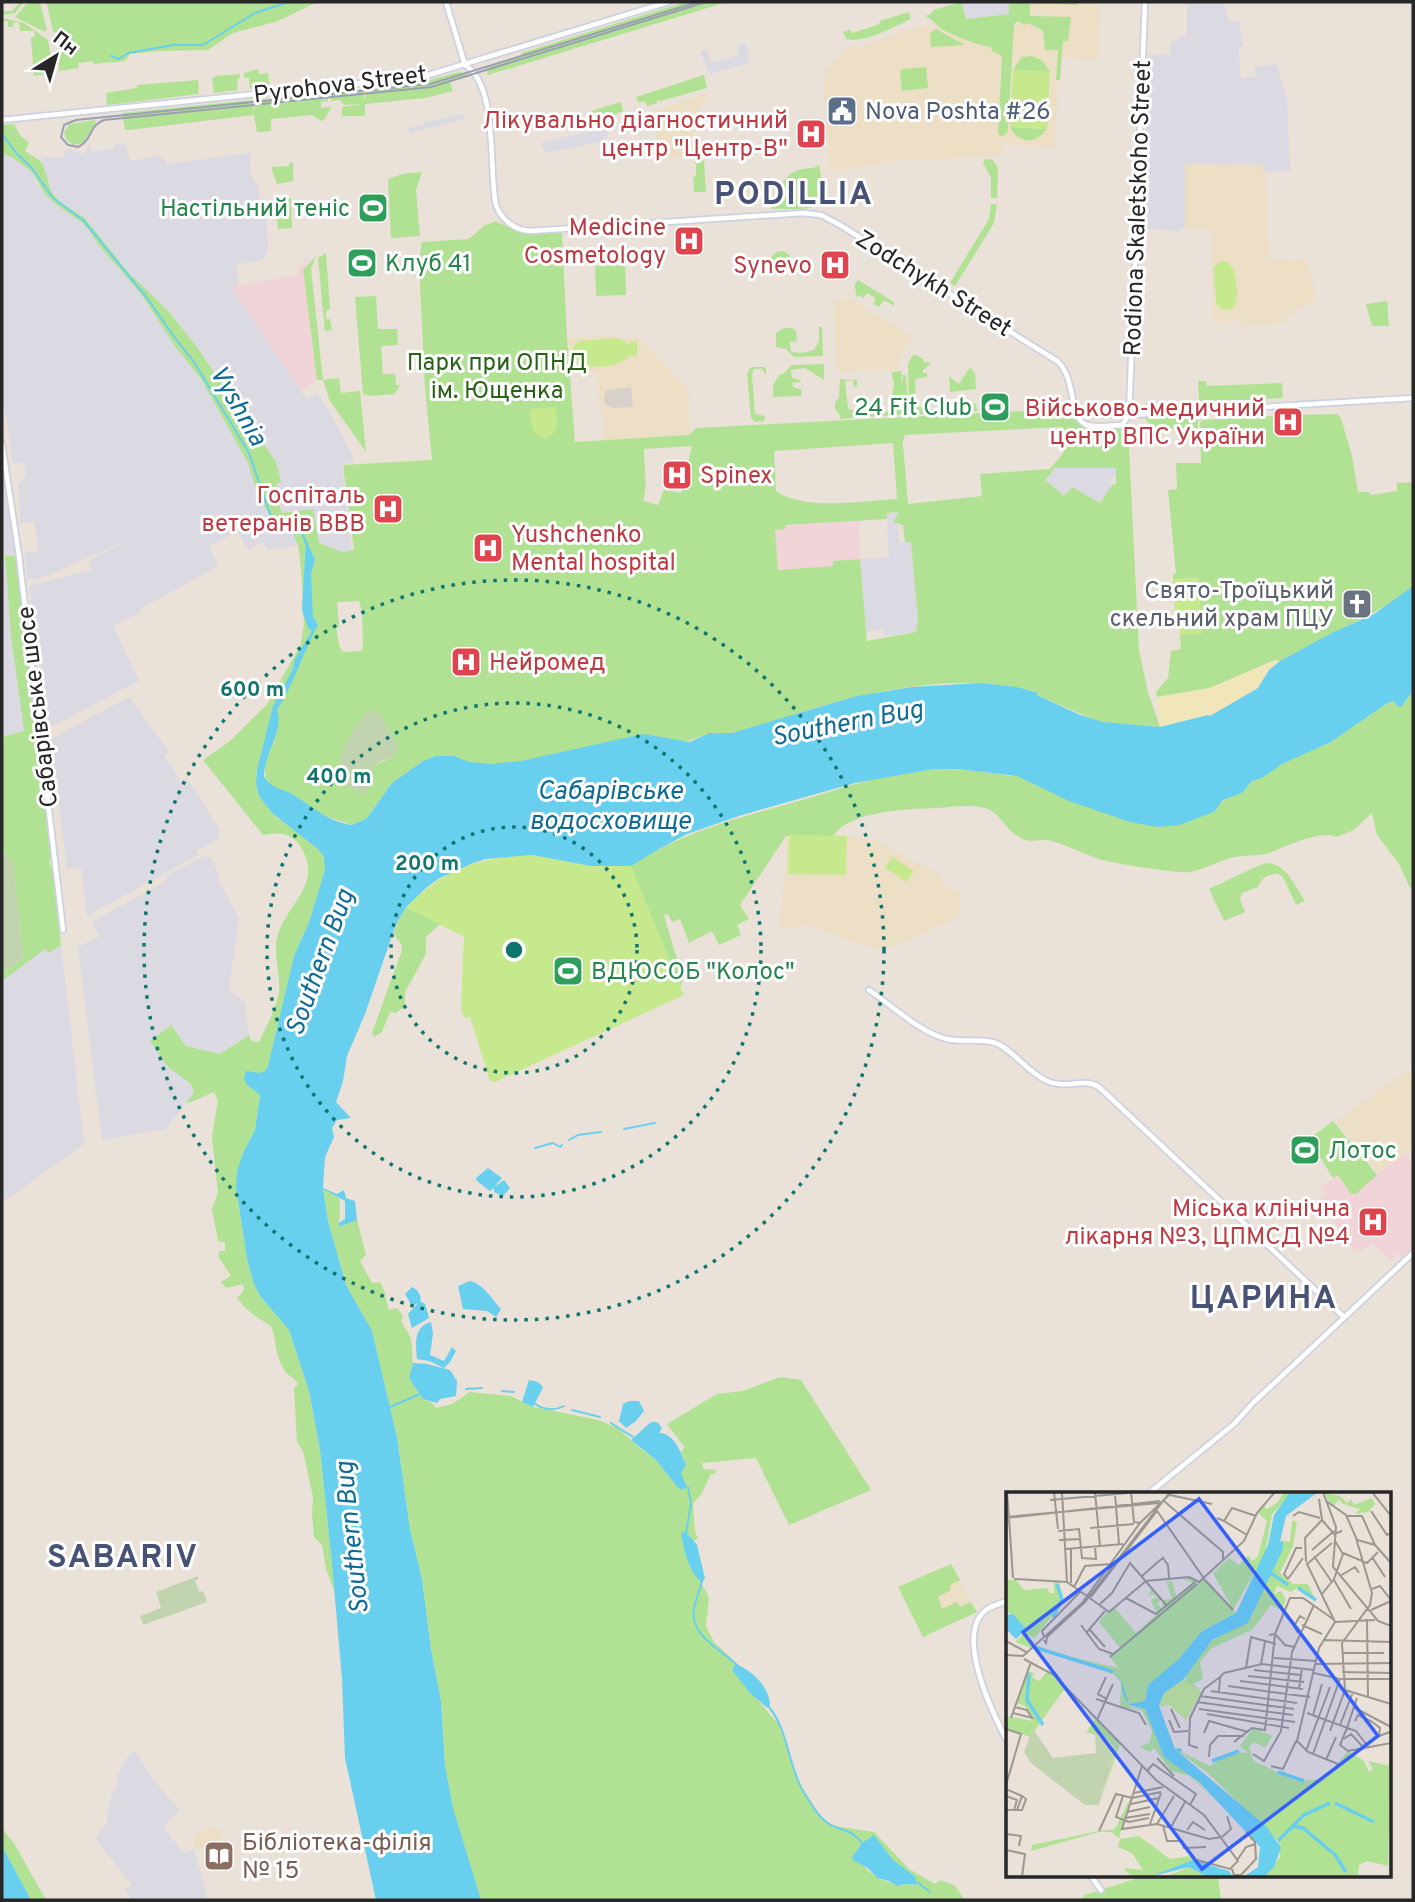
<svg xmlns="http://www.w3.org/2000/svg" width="1415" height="1902" font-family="Overpass,sans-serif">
<rect width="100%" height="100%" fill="#eae1d8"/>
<g fill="#dbd9e2">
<polygon points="962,2 1009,2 1009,14 965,19"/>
<polygon points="1187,2 1223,2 1230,22 1239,21 1243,46 1238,47 1241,78 1256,77 1254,67 1277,64 1287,101 1290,171 1263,172 1263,165 1186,164 1185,228 1181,228 1181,231 1143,228 1143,201 1149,201 1150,181 1144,180 1149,54 1170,55 1171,42 1187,34"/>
<polygon points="745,43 749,57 748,63 710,74 700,51 706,49 712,63 739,55 737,45"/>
<polygon points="464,114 465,119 409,133 409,128 424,125 423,121 428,122"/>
<polygon points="607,129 608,137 599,142 545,153 541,143 563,137"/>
<polygon points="89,144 92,152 114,149 114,145 126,144 130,161 160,156 168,164 250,153 250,171 252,178 258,185 260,207 266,208 268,252 262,260 237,264 239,284 230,286 306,399 317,393 340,430 353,458 354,462 342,465 352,550 342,552 319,543 297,510 282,513 276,483 281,482 254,428 196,346 170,313 127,271 85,218 60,202 51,191 47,186 41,157 65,157 64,150 71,149 80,154 86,153"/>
<polygon points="7,155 32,172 39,187 55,204 80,221 89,230 96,242 141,294 174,345 201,379 248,463 260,502 270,515 292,532 298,545 267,550 263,542 248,549 237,531 209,547 218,566 140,609 141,612 113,626 139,681 49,728 29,586 91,570 88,561 133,537 51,574 38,579 28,579 25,553 39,551 34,521 21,523 18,485 26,476 24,462 13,464 2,390 2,156"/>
<polygon points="2,444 19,556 5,557 11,636 24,732 2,737"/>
<polygon points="1054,468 1116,468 1116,476 1112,477 1111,488 1099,503 1072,487 1065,496 1045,480"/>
<polygon points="900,512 894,522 898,525 899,542 911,542 918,619 916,632 884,636 883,629 866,632 860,559 889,558 887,513"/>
<polygon points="129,697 169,752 164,756 180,781 187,778 220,830 217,832 220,838 196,851 198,855 87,916 81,867 67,869 51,739"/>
<polygon points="204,856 211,858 220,877 218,879 239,919 229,989 245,1003 249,1035 220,1054 186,1046 171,1025 150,1041 167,1066 191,1084 194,1092 166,1129 102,1140 78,947 100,936 92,922 154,888 167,879 166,876"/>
<polygon points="61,945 84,1144 2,1203 2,981 45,948 49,953"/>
<polygon points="135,1751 152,1778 179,1810 163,1827 183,1853 194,1849 208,1900 132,1900 125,1890 132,1885 95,1838 107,1822 109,1803 118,1781 116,1780 125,1760"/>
</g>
<g fill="#ecdfc6">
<polygon points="1009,2 1100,2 1098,60 1058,58 1055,148 1003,144 1002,154 998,156 893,161 830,172 824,72 846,48 855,45 860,47 916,27 1009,14"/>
<polygon points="710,92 693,121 694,157 659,158 655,115 660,109"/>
<polygon points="1185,164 1263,165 1263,171 1266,171 1267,242 1269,243 1270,257 1274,260 1306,259 1316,300 1308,302 1288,317 1285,322 1242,327 1240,320 1213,323 1211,230 1185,228"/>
<polygon points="850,299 912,336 899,358 899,369 837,372 834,300"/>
<polygon points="619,335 620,339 639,337 688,389 690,435 605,440 597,373 569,374 567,338"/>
<polygon points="834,833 878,841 911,860 930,868 940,876 944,886 961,893 958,917 904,942 882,949 860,944 808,925 786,929 779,926 784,888 786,835"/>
<polygon points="1408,1069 1413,1077 1413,1147 1379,1173 1336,1121"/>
<polygon points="951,1564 977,1612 923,1637 898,1587"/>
<polygon points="210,1828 221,1829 221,1848 194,1849 194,1835"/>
</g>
<g fill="#f1d4d7">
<polygon points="306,258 309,261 303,270 317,380 301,391 230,286 299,275 298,266 302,265"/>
<polygon points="859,520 860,559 834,561 834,566 777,570 775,529 785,529 786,526"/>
<polygon points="1406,1153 1413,1165 1413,1249 1401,1257 1398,1253 1390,1260 1372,1243 1360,1252 1354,1250 1318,1200 1325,1196 1320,1188 1338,1175 1351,1194 1356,1194 1370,1180"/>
</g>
<g fill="#b1e293" fill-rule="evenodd">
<polygon points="20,2 24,2 15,13 3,15 3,18 24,23 48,40 52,63 50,73 34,76 31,38 35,36 34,31 20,31 19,23 13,22 13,27 8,27 8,21 3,21 2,34 2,11 12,11"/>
<polygon points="28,2 40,2 47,30 43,31 15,17"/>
<polygon points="44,2 317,2 278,21 233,33 208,50 159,51 130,54 125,61 94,64 93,61 78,63 79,68 59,71 57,34 53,31 47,5"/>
<polygon points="685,2 686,5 695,2 727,2 488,75 486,67 522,55 521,53"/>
<path d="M962,2l4,17 43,-5v-12h68v3l-47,-2v13l41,1 -3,24h-5l-3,39h-4l2,-30h-13l-2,-19 -14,-8 -5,2 -6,-4 -4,3 -6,105 -2,6 -5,1 -3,-2 4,-78 -9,-4 -2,-5c-9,0 -46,-14 -53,-21 -6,-5 -6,-7 -13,-10l6,-2 2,-4z"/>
<path d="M909,12l2,7c-20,9 -44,24 -65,20l-3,-7 7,-2 2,3 28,-9 -1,-3z"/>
<polygon points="936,29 963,44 965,45 931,47 930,33"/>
<polygon points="1032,56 1043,61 1050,72 1013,70 1022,57"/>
<polygon points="926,67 928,88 902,91 900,72 902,69"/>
<polygon points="255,70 259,70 259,74 268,73 270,87 250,89 249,78 244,78 244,73"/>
<polygon points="459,72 465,73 466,77 450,82 453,91 425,98 365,104 365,116 342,116 342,107 363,104 344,105 340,100 331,101 331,92 362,89 365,100 366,89 418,83"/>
<polygon points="240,74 240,78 237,79 238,90 214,93 212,79 216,76"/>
<polygon points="704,75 707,88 661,101 657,100 657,103 647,106 645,101 638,103 636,97"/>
<polygon points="198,80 199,94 107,105 106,93 137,88 137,85"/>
<polygon points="328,93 328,101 321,102 321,108 331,107 325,119 321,121 312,115 271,119 271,131 257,132 254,115 128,130 125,129 122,113 252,100 255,111 255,100"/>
<polygon points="621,102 623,111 599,121 594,120 591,111"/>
<polygon points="95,120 96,123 83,143 73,145 66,139 64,132 70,124"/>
<path d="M14,124l6,11 9,8 -4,8 17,11 9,29 9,11 25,16 42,53 43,42 26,33 80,116 5,20 -5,2 6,19 -3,1 3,9 31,-4 6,34 23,9 12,-2 -11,-85 89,-5 -7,-72 -6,-126 3,-20 47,-3 17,-15 1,1 8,-4 27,12 40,-1 5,106 8,104 114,-7 7,-7 367,-19 22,19 43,-1 11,224 9,41 12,35 -61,-5 -62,-27v-4l-3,1c-70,-20 -153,-3 -222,17 -27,8 -55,21 -83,24 -5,1 -10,-1 -16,0 -15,1 -17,10 -35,8l-167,32 -75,-17 -13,5 -31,22 -25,35 -15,7 -30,-10 -54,-32c-7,-13 -1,-31 7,-42l-9,-5 -9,34 -1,14 3,12 18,22 20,13 21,18 6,8 2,10 -17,55 -15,34 -26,110 -2,4 -6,3 -9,14 9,8 -5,35 -12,23 -7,34 11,72 7,25 6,12 29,34 20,61 11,59 15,143 -9,-24 -4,-24 -8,-8 -2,-22 1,-18 -10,-46 -6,-9 -3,-54 4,-3c-3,-8 -10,-8 -14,-16 -10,-17 -7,-28 -13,-43 -15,-9 -23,-14 -34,-28l7,-8 -1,-6 -17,4 -5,-6 10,-6 -13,-20 2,-5h5v-9l-7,-1 -6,-32 6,-17 -6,-55 6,-36 -4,-9 -28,12 8,-12 -3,-8 -24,-18 -17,-25 21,-16 15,21 34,8 29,-19 2,6 8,1c7,-15 17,-33 20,-50 2,-18 -6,-36 -2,-54 8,-34 48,-53 23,-92 -9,-14 -21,-14 -37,-11l-60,-75 27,-19 38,-38 33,-59 3,-20 -3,-56 -3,-23 -6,-13 -9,-3 -23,-27 -12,-39 -47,-84 -27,-34 -33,-51 -45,-52 -7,-12 -9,-9 -25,-17 -10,-10 -13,-22 -19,-14 -6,-3 -5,1v-31zM1062,427l2,25 -14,17 -70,5 2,22 -74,8 -5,-60h-1l3,-9zM893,443l4,56c-35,2 -92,12 -121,-8l-2,-40zM692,446l-11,47 -17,-3 -6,15 -15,-4c5,-17 1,-33 1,-52zM1055,468h61v16l-4,1 -12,18 -28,-16 -8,9 -19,-16zM899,512l-6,10 10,3 2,17h6l7,77 -2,13 -49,9 -7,-82 -27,2v5l-55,4 -3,-40 10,-1 1,-4 101,-6v-6zM359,601l3,11 1,35 -2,4 -18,1 -4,-7 -3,-18h3l-2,-25zM369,710l10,1 13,26 -4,23c-18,2 -19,20 -23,35l-23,-11c-11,-27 12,-53 27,-74z"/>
<path d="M1010,127l37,2c-11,15 -28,16 -37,-2z"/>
<polygon points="985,159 993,160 998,168 997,198 991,198 991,178 983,163"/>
<polygon points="704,160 706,192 694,192 693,177 696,176 696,164 693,161"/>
<polygon points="293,162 293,181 277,184 271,167 289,166 289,163"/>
<path d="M819,165c2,7 2,14 3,22 4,30 -29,20 -50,22l-1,-3c6,-16 13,-33 32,-37 6,-1 10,0 16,-4z"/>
<polygon points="422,172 416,190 420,236 391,238 388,179 402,174"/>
<polygon points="291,198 292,228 278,229 274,199"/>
<polygon points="991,204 997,204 994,223 955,286 950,283 989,219"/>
<circle cx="781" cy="261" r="10"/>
<polygon points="326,253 330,309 326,311 326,319 330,319 332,330 325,331 318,258"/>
<polygon points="316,256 311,269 323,380 339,378 341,393 360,391 366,452 330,401 323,380 317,380 303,270"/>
<polygon points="625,265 626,295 596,296 595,266"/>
<polygon points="858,280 894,302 894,306 884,300 879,307 873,304 876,298 867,293 863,298 859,295 856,297 855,284"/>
<polygon points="376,296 378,329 397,329 398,345 381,346 383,374 395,374 396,385 400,385 395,394 372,396 363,394 355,297"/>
<polygon points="1387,301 1389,326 1372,326 1366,304"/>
<path d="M819,327h3l1,29 -29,1 -8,-8 -10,-2v-14c5,-5 14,-8 20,-2l1,10 -7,1 1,10 11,1 12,-3 5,-9z"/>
<path d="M914,354l9,5 2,5 1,-3 5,3 -8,6v3h4v4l-12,2 1,23 2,5c17,4 43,4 58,-4l1,8 -68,4 -1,-52z"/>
<polygon points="824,364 824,380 805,368 791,370 792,378 801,380 800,382 792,383 793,387 802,390 801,396 773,397 773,385 780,374 783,374 792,365"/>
<polygon points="752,367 764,367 766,369 766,375 762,369 754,369 752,375 755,414 765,416 764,421 755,422 751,418 747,374 749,369"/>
<polygon points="970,367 975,373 976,389 950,392 949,376 959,384"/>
<polygon points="901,371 902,384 903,375 906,375 908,414 840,419 839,413 835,410 835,402 839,398 840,379 857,380 857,387 854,387 853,380 845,381 848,409 865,413 888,412 890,410 894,383 891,372"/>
<polygon points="1198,381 1206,381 1207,386 1282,383 1283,398 1199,402"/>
<polygon points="1198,410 1198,428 1166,429 1166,426 1155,428 1146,420 1145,414"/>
<path d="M1337,414l4,4 11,38 6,36h11l1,3 27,-4v-8l16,-1v107c-43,28 -88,48 -133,72l-5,-1 -65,28 -53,9 -1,-5 12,-14 3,-27 10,-2 -2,-37h-4l-2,-37 3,-2 -8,-83 9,-1 -1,-26h25l-1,-40 2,-3 84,-5 1,3 12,3 1,-6z"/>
<polygon points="5,556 19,556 34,712 52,857 49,862 53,870 61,945 49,953 45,949 2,981 2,974 23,958 13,863 2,849 2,737 24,731 11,636"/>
<path d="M1413,691v194l-3,3 -11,-24 -22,-29 -5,-22 -18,17 -18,7c-12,-8 -51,9 -64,15 -8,4 -27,3 -37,5 -15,3 -29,12 -45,15 -9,2 -71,-8 -84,-11 -19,-5 -36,-15 -54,-20 -10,-3 -20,3 -31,-3 -15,-7 -20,-25 -36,-30 -16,-4 -32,-1 -48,0 -29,1 -86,2 -104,28h-47l-46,69 9,14 -12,6 4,10 -22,10 -7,-14 -23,12 -9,-24 -8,3 -4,-8 -4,1 11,38 10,23 -5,11 -51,-103 2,-18c54,-37 116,-50 178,-68 40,-12 81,-26 124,-29 26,-1 53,4 79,7l7,-6 199,36 9,-9 15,-4 10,-12 10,-3 17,-13 52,-23 55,-38 8,-3 4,6 5,-2z"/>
<path d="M1266,863c20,0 29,23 39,38l-9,4 -13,-28 -5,-3c-10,0 -16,3 -20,13l-16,6 -2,6 5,13 -21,9 -15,-32c20,-9 37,-19 57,-26z"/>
<polygon points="406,907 440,924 426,937 426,954 405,992 405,1006 396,1013 390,1012 382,1032 374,1037 372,1033 402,950 402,945 393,933"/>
<polygon points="1333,1121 1377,1175 1356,1194 1351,1194 1338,1175 1333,1178 1309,1139"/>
<path d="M323,1188l17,11 -1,28 18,-7 9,35 -6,6 12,22 8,-1c7,10 5,18 9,28l8,-2 6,8 -2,5 10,17 2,25 -4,15 14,21 8,3 5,6 16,-4 18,-12 10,1 31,3 19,10 68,14 20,8 17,16 21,16 22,28 3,-15 5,-8 -5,-14 4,-3 -18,-24 50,-30 26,-3 37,-14 21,3 70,110 -82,35 -33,-67 -54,5 1,6 13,1 -1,4h-4c-7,13 -6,18 -18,30l2,28 3,6 -4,3 -13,-8c4,26 16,42 28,64l-3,29 8,16 22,21 -3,8 46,54 21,60 21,32 13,9 40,6 35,37 26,15 5,-4 14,5 11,15h-496l-24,-135 -4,-64 -10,-52 -9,-70 -12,-50 -13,-92 -25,-105 -26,-47 -18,-64zM862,1843l16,1 15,16 23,17 -2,9 -7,-2 -10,2c-6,-4 -10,-4 -17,-7 -7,-3 -20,-17 -28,-22z"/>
<polygon points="951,1564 960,1580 950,1585 951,1590 938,1597 942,1609 957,1602 960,1607 971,1602 977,1612 923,1637 898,1587"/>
<polygon points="2,1828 15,1845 46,1900 31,1900 2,1846"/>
<polygon points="1144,1876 1218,1876 1221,1900 1081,1900 1085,1895"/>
</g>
<path fill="#f0e6b9" d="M1275,660l5,1c-11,9 -13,18 -22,26 -13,13 -33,21 -49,29l-1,-1 -48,12 -3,-30 53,-9z"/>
<g fill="#c2d4af">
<path d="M369,710l10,1 13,26 7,8 -6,13 -13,3 -5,5 -10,29 -23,-11c-10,-25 10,-56 27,-74z"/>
<polygon points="2,849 13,863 23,958 2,974"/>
<polygon points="198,1576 199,1579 195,1580 199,1592 203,1591 207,1602 143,1625 140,1616 161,1608 156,1592"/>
</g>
<g fill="#c6e98e">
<polygon points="1013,70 1050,72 1047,129 1010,127"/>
<path d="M1226,261c11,6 13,34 9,45 -7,6 -15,4 -19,-3l-2,-36 5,-5z"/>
<path d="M616,338l9,3 4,6v-5l8,-1v15h-8c-10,13 -45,15 -56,2v-11l6,-6z"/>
<path d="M556,407l1,15 -3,11 -9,6c-14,-5 -14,-16 -15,-30z"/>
<polygon points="1199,577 1202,634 1180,635 1179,612 1175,612 1173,579"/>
<polygon points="789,835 847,836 846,875 788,874"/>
<path d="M532,855l59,11h40l53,129 -189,87 -5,-1 -20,-64 -6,1 -3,-11 3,-70 -58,-30c41,-40 71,-49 126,-52z"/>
<polygon points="892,857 914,871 907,882 885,868"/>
</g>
<polygon fill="#d6d1cb" points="631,387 633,407 613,408 605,404 604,396 607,390"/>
<g fill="#69cfee">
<path d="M306,539l9,21 -4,14 2,43 5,8c-15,27 -24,59 -41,85 7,23 -13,43 -13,66 7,13 17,12 28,18 20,12 36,28 60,31l15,-7 25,-35 31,-22 13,-5h18l15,6 21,2 31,-3 122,-27 47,8 19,-9h23l125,-37 55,-9 68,-4 37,4 17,5 3,-1v4l43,20 23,7 57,5 48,-12 2,1 48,-28 11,-18 11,-9 52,-28 42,-19 39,-28v105l-11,15 -4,1 -4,-6 -8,3 -55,38 -49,22 -20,14 -10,3 -10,12 -19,7 -9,12 -35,13 -22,2 -27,-5 -61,-21 -52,-25 -60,-7h-24l-78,14 -113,32 -55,19 -28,15 -28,17h-40l-59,-11 -46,4 -13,4 -35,16 -12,9 -20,19 -11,20 -30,87 -18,42 -4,25 -7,21 15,16 -14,2 -5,8 2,9 -9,20 -2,31 14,6 7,-4 2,8 9,3 2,19 -18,7v-4l6,-4v-18l-22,-12 5,32 18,64 26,46 25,106 13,92 12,50 9,70 10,52 4,64 8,43 28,92h-105l-31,-142 -3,-79 -10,-115 -12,-114 -11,-59 -20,-61 -29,-34 -6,-12 -7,-25 -11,-72 1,-16 6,-18 12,-23 5,-35 -14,-11 -2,-6 2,-7 14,2 6,-3 2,-4 26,-110 15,-34 16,-52 -1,-13 -6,-8 -46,-36 -13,-17 -3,-12 1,-14 16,-64 19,-35 3,-12 17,-28 -4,-3 -6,-18z"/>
<polygon points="488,1168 502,1178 494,1187 504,1180 510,1188 503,1196 494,1192 494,1188 490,1191 477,1181 476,1178"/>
<path d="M470,1281c13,3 21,16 29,26l2,2 -5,8 -9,-6 -24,-2 -5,-23z"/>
<polygon points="412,1287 418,1291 421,1298 420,1301 425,1304 429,1318 412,1328 408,1314 418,1303 412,1306 405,1294"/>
<path d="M431,1322l2,11 -3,22 14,6 8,-14 4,4 -6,11 -6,6 -15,-7 -12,-2c-1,-16 -4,-32 14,-37z"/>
<polygon points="413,1363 427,1364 450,1370 457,1381 456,1396 440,1399 437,1403 423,1399 409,1378"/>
<polygon points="529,1380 538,1382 543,1387 533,1407 522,1402"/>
<polygon points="629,1401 639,1401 644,1411 636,1421 626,1428 619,1421 623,1404"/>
<path d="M651,1422h6l5,6 -3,5c15,0 22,19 27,32l-5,8 6,14 -5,3 -4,-2 -22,-28 -25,-20z"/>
<path d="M686,1532l11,13 8,33 -3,5c-14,-12 -18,-33 -21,-50z"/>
<path d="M735,1664c16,5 35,24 35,41l-3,3 -17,-15 -18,-23z"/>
<polygon points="874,1835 893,1860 916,1877 916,1885 905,1884 897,1886 889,1881 877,1878 869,1869 853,1860 852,1857 862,1843"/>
<polygon points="2,1846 31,1900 2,1900"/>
</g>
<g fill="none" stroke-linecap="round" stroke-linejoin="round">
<g stroke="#69cfee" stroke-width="2">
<polyline points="111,56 119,59 128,53 173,45 203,45 255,13 289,2"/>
<polyline points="2,134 17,154 31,167 53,198 83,220 147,298 175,338 194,362 249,453 270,514 286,527 301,529 306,544"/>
<polyline points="624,1129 655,1123"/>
<polyline points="569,1140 578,1135 601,1132"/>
<polyline points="535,1148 553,1143 560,1147 562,1145"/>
<polyline points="466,1389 482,1388"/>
<polyline points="502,1391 514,1392"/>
<path d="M534,1403c9,7 21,8 30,3"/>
<polyline points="390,1407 420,1394"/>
<polyline points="572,1410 600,1417"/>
<polyline points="611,1423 633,1437"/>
<polyline points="686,1533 691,1504 688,1487"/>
<path d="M702,1581c-2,9 -6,18 -8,27 -5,28 27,41 44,58"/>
<path d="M769,1707c19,23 19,57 33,82 7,12 16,28 27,35 15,9 20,3 33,19"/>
<polyline points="917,1882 930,1892"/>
</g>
<g stroke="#cdd2e0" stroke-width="8">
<g id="tertiary">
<polyline points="446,2 465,65"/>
<polyline points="2,444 19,556 63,930"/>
<path d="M869,990c22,15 53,44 78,49 16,4 38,-2 53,6 17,10 29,28 47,36 19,9 36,-4 52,6l245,230"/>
<polyline points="1148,1494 1234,1424 1253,1403 1413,1253"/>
<path d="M1007,1601c-6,2 -14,5 -20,8 -34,24 6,105 20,132"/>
<polyline points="1091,1876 1101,1890"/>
</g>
</g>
<g stroke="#cdd2e0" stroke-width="8">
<g id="secondary">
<path d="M465,65c34,21 23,104 31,140 6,16 19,25 35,26l272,-18 18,2 19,10 217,136c20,17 11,58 30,64 10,3 24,0 35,0l7,-10"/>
<polyline points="2,120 422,77 668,2"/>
<polyline points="1074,408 1092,415 1129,415 1413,398"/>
<polyline points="1129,415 1145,2"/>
</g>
</g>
<use href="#tertiary" stroke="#fff" stroke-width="4.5"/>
<use href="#secondary" stroke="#fff" stroke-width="4.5"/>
<path stroke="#9b9fb2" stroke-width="2" d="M698,2l-268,82 -354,36 -12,5 -3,12 7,8 10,2c14,-6 11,-22 26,-27l327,-33 275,-85"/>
</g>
<g fill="none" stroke="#0f766e" stroke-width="3.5" stroke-dasharray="3.5 7">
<circle cx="514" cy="950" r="123"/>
<circle cx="514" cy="950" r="247"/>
<circle cx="514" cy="950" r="370"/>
</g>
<defs>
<g id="civic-square" transform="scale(1.575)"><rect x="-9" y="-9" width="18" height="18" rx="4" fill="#5c6f8a" stroke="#fff"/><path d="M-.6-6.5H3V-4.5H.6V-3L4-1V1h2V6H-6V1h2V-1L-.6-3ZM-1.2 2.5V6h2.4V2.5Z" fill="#fff"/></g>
<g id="hospital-square" transform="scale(1.575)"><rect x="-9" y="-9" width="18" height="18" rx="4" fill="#e0444e" stroke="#fff"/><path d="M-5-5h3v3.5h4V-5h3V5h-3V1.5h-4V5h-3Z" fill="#fff"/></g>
<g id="stadium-square" transform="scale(1.575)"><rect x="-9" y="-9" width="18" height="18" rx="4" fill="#2e9e5b" stroke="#fff"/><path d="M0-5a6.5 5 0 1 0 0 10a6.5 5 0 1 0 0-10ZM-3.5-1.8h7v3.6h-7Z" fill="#fff"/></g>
<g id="church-square" transform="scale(1.575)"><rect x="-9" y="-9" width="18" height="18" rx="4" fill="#6b7280" stroke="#fff"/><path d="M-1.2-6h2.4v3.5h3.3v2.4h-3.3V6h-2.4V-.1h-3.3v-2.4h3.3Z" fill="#fff"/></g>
<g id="library-square" transform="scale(1.575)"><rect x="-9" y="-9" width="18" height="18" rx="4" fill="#8d6e63" stroke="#fff"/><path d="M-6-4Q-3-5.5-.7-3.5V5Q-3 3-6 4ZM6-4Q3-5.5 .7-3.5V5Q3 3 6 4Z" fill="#fff"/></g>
</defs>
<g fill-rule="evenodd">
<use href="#civic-square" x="842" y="111"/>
<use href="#hospital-square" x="811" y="134"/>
<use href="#stadium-square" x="373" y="208"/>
<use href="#hospital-square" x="689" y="241"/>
<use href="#stadium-square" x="362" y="263"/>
<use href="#hospital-square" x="835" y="265"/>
<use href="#stadium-square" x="995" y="407"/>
<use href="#hospital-square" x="1288" y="422"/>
<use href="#hospital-square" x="677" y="475"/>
<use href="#hospital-square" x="388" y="509"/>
<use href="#hospital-square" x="488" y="548"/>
<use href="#church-square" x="1357" y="604"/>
<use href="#hospital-square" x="466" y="662"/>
<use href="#stadium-square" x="568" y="971"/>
<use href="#stadium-square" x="1305" y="1150"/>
<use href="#hospital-square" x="1373" y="1222"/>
<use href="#library-square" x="219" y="1856"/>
</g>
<g text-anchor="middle" stroke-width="6" stroke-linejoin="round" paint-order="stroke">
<g font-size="24" fill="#272727" stroke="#fff">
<text transform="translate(340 84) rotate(-7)" y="8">Pyrohova Street</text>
<text transform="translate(1137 208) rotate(-88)" y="8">Rodiona Skaletskoho Street</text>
<text transform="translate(934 283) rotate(32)" y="8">Zodchykh Street</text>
<text transform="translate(37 707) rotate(-97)" y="8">Сабарівське шосе</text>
</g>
<g font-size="24" fill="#4e5e75" stroke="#fff" text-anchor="start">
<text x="865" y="119">Nova Poshta #26</text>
</g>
<g font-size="24" fill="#be3a42" stroke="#fff" text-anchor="end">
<text x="788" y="128">Лікувально діагностичний<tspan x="788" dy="28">центр "Центр-В"</tspan></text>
<text x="666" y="235">Medicine<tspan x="666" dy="28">Cosmetology</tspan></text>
<text x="812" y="273">Synevo</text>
<text x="1265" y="416">Військово-медичний<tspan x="1265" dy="28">центр ВПС України</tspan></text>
<text x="700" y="483" text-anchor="start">Spinex</text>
<text x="365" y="503">Госпіталь<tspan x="365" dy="28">ветеранів ВВВ</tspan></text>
<text x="511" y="542" text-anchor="start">Yushchenko<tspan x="511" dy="28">Mental hospital</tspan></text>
<text x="489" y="670" text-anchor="start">Нейромед</text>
<text x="1350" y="1216">Міська клінічна<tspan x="1350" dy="28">лікарня №3, ЦПМСД №4</tspan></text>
</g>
<g font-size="24" fill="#27864d" stroke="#fff" text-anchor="start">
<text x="350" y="216" text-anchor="end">Настільний теніс</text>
<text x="385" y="271">Клуб 41</text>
<text x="972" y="415" text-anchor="end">24 Fit Club</text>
<text x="591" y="979">ВДЮСОБ "Колос"</text>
<text x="1328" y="1158">Лотос</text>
</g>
<g font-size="24" fill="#2a6219" stroke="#fff">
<text x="497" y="370">Парк при ОПНД<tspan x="497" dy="28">ім. Ющенка</tspan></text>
</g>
<g font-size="24" fill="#5b616d" stroke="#fff" text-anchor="end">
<text x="1334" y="598">Свято-Троїцький<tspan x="1334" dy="28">скельний храм ПЦУ</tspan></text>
</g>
<g font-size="24" fill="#785e54" stroke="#fff" text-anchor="start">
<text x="242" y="1850">Бібліотека-філія<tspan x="242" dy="28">№ 15</tspan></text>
</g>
<g font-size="26" font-style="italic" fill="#0d6b95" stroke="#fff">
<text transform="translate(239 405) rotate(60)" y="9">Vyshnia</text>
<text transform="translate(847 722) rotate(-11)" y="9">Southern Bug</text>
<text x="610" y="799">Сабарівське<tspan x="610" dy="30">водосховище</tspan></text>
<text transform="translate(319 962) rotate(-70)" y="9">Southern Bug</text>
<text transform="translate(351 1538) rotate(-96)" y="9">Southern Bug</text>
</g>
<g font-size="32" font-weight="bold" letter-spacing="2" fill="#485277" stroke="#fff">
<text x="794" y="204">PODILLIA</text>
<text x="1264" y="1308">ЦАРИНА</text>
<text x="123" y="1567">SABARIV</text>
</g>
</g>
<g transform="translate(1006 1492)">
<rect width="385" height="385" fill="#eae1d8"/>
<path d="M278,0h10l-22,22 -7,40 -32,56 -20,-37 16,-15 10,7 9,-9 5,5 5,-5 9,-35 -9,-8 6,-7 3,3 10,-6zM318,1l16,3 7,7 4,-4 3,6 18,-7 3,6 -7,8 -13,2 5,-5 -17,-5 -4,-5 -6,8zM286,28l5,2 -4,24 -13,27 13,11h15l8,17 -19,-13 -6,4 -14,-6 -3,8 7,-3 5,9 -4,10 -11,-5 -19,25 -40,18 -12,14 3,17 -10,5 8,7 -17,-8 4,-13 20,-27 43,-25 33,-77 6,1zM184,86l8,5 6,-4 32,34 -35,19 -32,39 -21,14 -3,16 -11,5 -8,-5 4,5 15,3 19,48 28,19 22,23 -24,-23 -19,-5 -17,-23 -4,4 -10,-5 10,-5 2,-11 -10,-21 -22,-3 1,-24 -9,-11 -78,-24 84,20 -8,-11 10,-9 -21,-26 7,-9 9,-5 21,25 21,-19 -6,-14 8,-4 -7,-1 2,-3 -6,5 3,-8 4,2 6,8 -4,5 6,5 4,-4 -5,2 2,-7 8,-1 -6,-18h6l4,15 18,-13 -12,-4zM0,88h10l8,10 24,-2 1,5h5v-11h5l4,19 -28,37 -9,-4 8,9 -3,5 -16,-6 11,-10 -20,-22zM32,176l-6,9 7,4 9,-10 18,16 -36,50 -22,-8 -2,4v-17l27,5 -8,-15 -8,-3 11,-32 6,2zM72,207l42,45 -16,47 12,-42 -10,-11 -20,-6 9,-12zM247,236l19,8 -7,12 -11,-6 -5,5 5,14 42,20 29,-2 23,-28 16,10 5,11 4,-3 -5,-8 23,5 -3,100 -21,-5 -8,4 -1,12h-94l16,-20 -2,-16 -70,-68 -33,-24 35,17 21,-14 17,1 -8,-7zM124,307l-11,39 -8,-6h-12l-68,19 1,-6 67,-14 16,-2zM133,344l31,23 20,-3 27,13 -26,-8 -42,16h-17l-9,-9 20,2 -11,-17 -14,-6 2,-8zM183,375l18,10h-45l16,-5z" fill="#b1e293"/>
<path d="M27,237l20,29 43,-5 -1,-19 21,15 -17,56h-14l-54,-42 -7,-11z" fill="#c2d4af"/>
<path d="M177,188l19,12 -16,28 -17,-15 -10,1 5,-13z" fill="#c6e98e"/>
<path d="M284,0h28l-32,24 -6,26 3,-2v9l-35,74 -36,17 -29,40 -19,13 -5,13 16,43 5,-1 2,2 -1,3 -5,-3 91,77 14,21 -7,19 -10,10h-21l15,-10 2,-20 -61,-65 -35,-25 -19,-48 -16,-4 -6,-11 -2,-13 -9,-11 9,10 8,24 16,-3 3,-16 31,-26 22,-27 35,-19 32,-68 6,-30zM7,122l13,15 -10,10 -10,-10v-14zM187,368l36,11 4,6h-26l-18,-10 -40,10z" fill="#69cfee"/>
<path fill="none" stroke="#69cfee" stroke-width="3.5" d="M262,79l20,14M292,96l18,12M47,125l9,-18 -5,-15M28,155l79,25M23,181l-2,27 16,25M206,269l27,-10M272,280l26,9M329,311l39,19M285,334l12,2 30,25M272,349l26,-26 26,-12M328,361l12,19"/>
<path fill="none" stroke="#9c9791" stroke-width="2" d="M1,0l2,25M48,0l4,37M56,0l5,90M89,0l5,54M125,0l3,30 6,1M317,0l13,35 -3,40 45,54 13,5M366,0l19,24M109,2l4,50M164,3l42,9M313,7l3,21 12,14 8,-3M44,8l78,-7M158,9l59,51v8M320,9l20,14 11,25 18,5 16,18M149,16l48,69M365,19l16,24 4,-2M287,24l6,-4 21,6M340,24h16l13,29M0,25l153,-14M0,26l154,-17M3,26l4,60M211,26l7,3 8,-13 24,8M218,29l23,14M84,36l44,-4M52,39l21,-2 3,29 14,1 -1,-13M53,48l21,-1M326,51l-25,21 28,58M60,57l57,-5M65,57v34M306,58l22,-19M337,61l24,10 11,-11M308,64l18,26M366,65l13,20M153,69l4,-3 5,7 1,13M300,70l-1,-24 17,-18M136,84l17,-15M334,84l15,-9 4,6M8,87l53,3 20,14M198,87l29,31M282,87l-4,-5 12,-26h6M282,87l15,-21M328,88l17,29M68,95l11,-21 26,-2M366,97l8,-3 11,14M316,102l12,-15 9,-25 -8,-13M81,104l22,16 37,-31 43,-4 10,5 45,-41 13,-28 18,-21M85,105l66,-86M120,106l30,16 39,-32M94,112l12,-11 18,-30 37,43M365,118l20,-9M361,127l1,77M329,130l-16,26 -22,93 11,11 30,12M329,130l40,-2M75,133l18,24 14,5M296,133l20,9M84,138l15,17M81,140l18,-21M292,141l-4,-7 6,-10 5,3M263,143l6,-1 15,-36h13l30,21M270,143l9,10 9,2M38,145l-2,-6 39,-40M38,148l2,3 1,-6 38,-35 85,-110M317,148l68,2M0,149l22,12M336,161h42M1,163l16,1 59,-53 58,-80 32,-31M104,165l87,-73M268,166l42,3M18,167l30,16 102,105 48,35 34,46 -8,8 -37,-10M255,172l4,-22M309,172l76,-1M240,176l5,-31 25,7M248,178l47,5M336,180l49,1M218,181l38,-9 52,6M308,181l26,6h51M242,184l56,6M100,185l-8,17 9,5M234,189l63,8M222,194l82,11M293,197l3,-21M339,198l46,14M205,199l86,12M213,201l1,-16 4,-4M194,204l94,13M90,207l43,14 7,12M191,210l96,13M349,216l36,19M165,217l9,19M193,217l96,13M7,221l19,5 -5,-8 -12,-3M301,221l49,18 13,17M201,222l82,14M307,223l9,-31M5,226l20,-56M91,228l16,-36M163,228l5,12 14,-1M349,229l3,-6 13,6 9,7 -1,8 11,-4M334,233l13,-33M341,236l-7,17 8,6 43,-8M341,236l10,-30M0,237l15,5 -15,51M324,239l15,-41 -3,-47 28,-38 2,-12 -16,-55M198,241l5,-12 39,11M338,247l7,-5 14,15M228,250l18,-14 13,2 10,-96M192,256l-9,-3 1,-27 14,-29 16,-12M300,259l24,-64M247,262l11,7 17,-30 11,-79 22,-47M307,262l27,-75M203,265l1,-12 8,-9h26M151,266l17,18M320,268l10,-23M136,274l-20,63 35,-5 52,15 13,-2M265,274l12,3 13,-28M141,279l6,-7 43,30 -6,11M0,297l16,7 -5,14M128,301l29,-6M0,304l11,4 -3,10M117,304l-7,21 13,5 20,-4M125,312l28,-6M0,318h16l4,-11 -4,-3M121,320l23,-5M119,326l25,-4M144,332l11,-31M151,332l17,-28M157,333l4,16h15l2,7 22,-1M165,335l14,-25M181,338l6,-8 12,8M93,339l17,-37 16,4 29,-6M0,342l15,2 -2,10M216,345l9,-8 -4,-13M0,358l19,4 -3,23M232,367l8,-12 9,-3M226,377l2,6h7l15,-16 -1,-17 -9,-10"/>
<path fill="#3561fa" fill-opacity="0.15" stroke="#3561fa" stroke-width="3.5" d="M193,7l179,237 -176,133 -179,-237z"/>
<rect width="385" height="385" fill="none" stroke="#272727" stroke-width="3.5"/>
</g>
<circle cx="514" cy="950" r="10" fill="#0f766e" stroke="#fff" stroke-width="3.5"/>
<g font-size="21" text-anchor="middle" font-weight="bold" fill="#0f766e" stroke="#fff" stroke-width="6" stroke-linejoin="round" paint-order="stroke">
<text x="252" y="696">600 m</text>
<text x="339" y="783">400 m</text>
<text x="427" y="870">200 m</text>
</g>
<rect width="1415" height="1902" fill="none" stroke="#272727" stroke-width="7"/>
<g transform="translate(56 56) rotate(37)" stroke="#ffffff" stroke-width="5" paint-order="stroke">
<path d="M0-5L12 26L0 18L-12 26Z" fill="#272727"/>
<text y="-10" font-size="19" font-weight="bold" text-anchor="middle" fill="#272727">Пн</text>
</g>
</svg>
